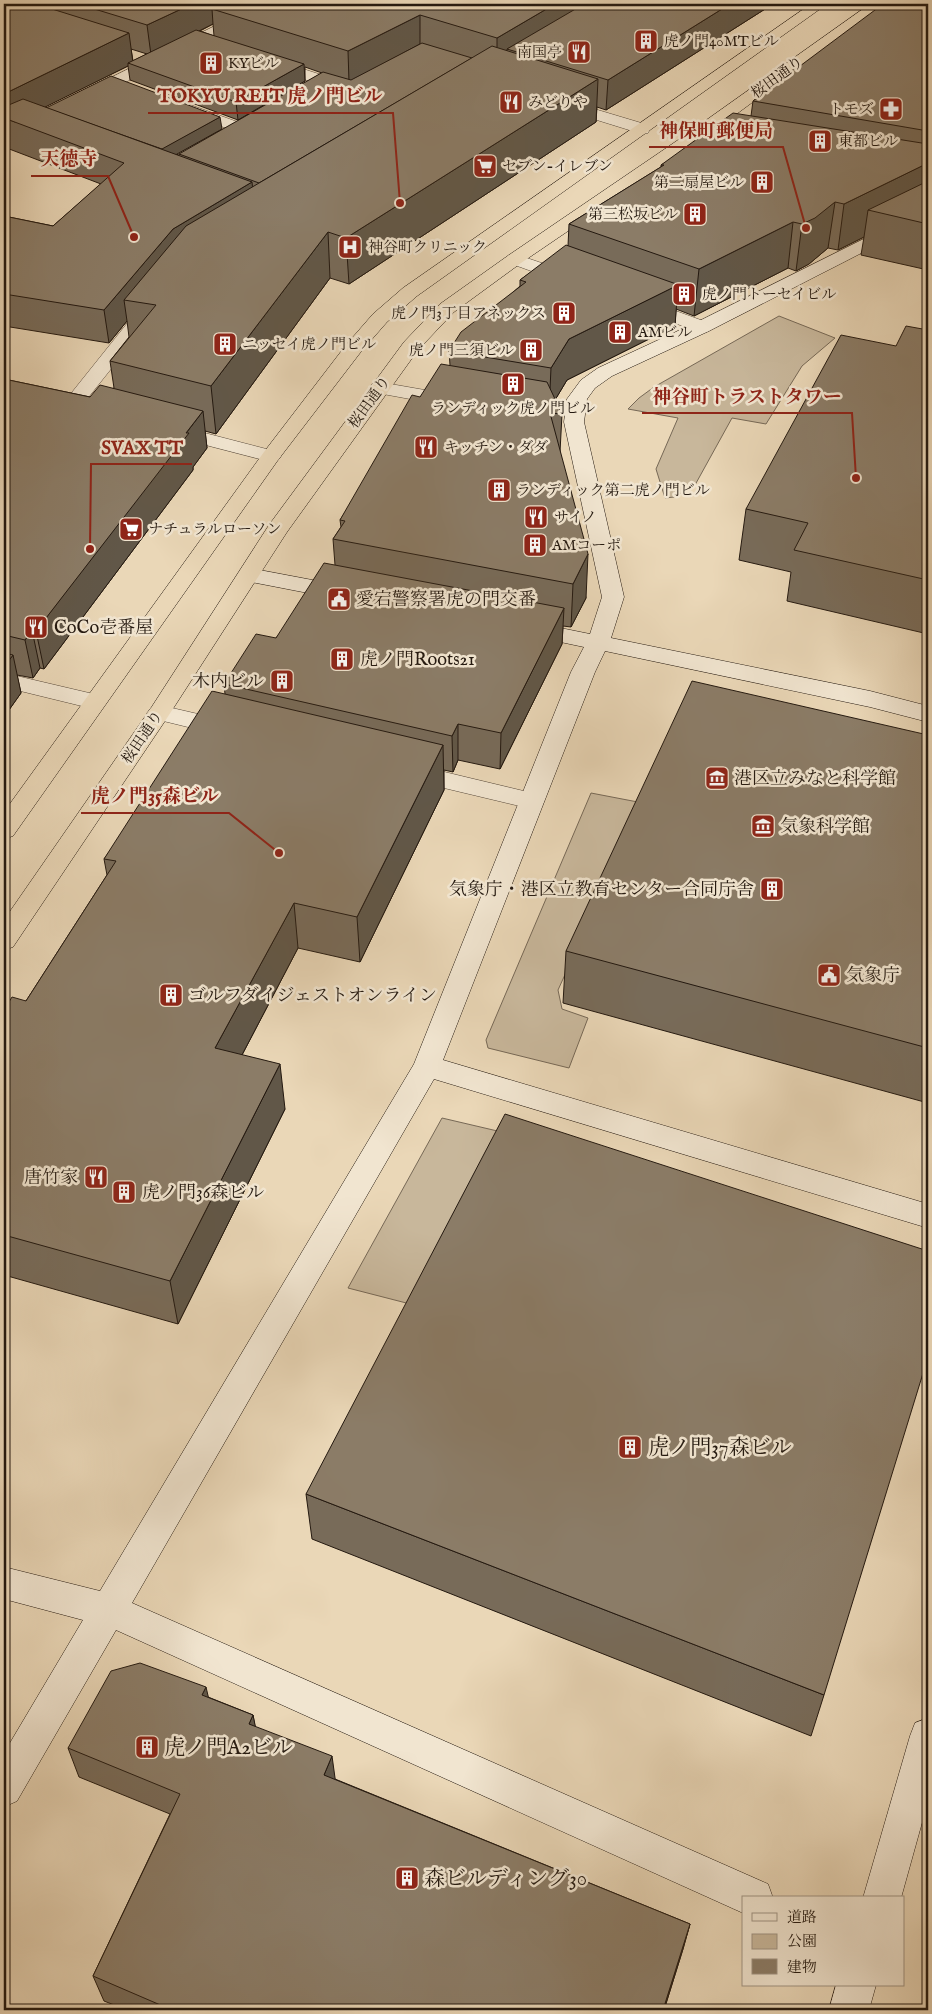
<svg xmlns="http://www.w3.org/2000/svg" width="932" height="2014" font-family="'IM FELL English','Noto Serif JP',serif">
<rect width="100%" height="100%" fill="#ead7b7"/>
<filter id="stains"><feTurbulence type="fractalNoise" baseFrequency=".004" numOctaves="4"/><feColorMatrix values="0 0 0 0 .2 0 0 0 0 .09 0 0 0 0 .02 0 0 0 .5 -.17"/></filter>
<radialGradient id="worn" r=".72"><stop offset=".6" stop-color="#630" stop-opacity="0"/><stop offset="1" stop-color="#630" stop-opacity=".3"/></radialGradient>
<g fill="#c8b79b" stroke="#766856">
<polygon points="779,316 835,338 802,366 766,424 732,418 695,485 674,497 665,498 656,469 678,418 628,409 639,398 654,387"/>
<polygon points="591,793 643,803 558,990 562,1009 588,1018 569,1068 488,1048 486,1040"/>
<polygon points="442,1118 604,1156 418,1306 348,1288"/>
</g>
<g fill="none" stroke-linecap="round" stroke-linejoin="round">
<g stroke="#56483a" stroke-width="1">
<g id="lane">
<polygon points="269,58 356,86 358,89 356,92 350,94 263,66 261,63 263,60"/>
<polygon points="185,103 246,125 248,128 246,131 240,133 179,111 177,108 179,105"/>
</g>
</g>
<g stroke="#56483a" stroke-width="1">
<g id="street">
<polygon points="259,4 277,4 275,7 92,99 80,99 78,96 80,93"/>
<polygon points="561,99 648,125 650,129 648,133 642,134 555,107 553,104 555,101"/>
<polygon points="515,254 580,276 582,280 580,284 573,286 509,263 506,259 509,255"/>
<polygon points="640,298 709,323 711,327 709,331 702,333 633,308 631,304 633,300"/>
<polygon points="152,299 159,301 161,305 159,309 79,409 72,411 65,409 62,405 65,401 145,301"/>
<polygon points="379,382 459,396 466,398 469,402 466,406 459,408 372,392 369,388 372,384"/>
<polygon points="170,424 278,452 281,456 278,460 271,462 163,434 160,430 163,426"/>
<polygon points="4,673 102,696 106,701 102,706 94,709 4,687"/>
<polygon points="159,705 237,723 241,729 237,735 229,737 151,718 147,713 151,708"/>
<polygon points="407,763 532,793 541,795 544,801 541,807 532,809 398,777 395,771 398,765"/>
</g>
</g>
<g stroke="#241910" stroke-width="1">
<g id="secondary">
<polygon points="928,207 928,219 709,331 612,376 595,388 587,399 584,422 624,597 611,638 870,691 928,706 928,722 870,707 605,651 595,672 443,1060 928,1204 928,1228 434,1079 132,1603 768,1884 773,1898 743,1898 743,1913 116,1630 17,1801 4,1807 4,1753 83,1620 4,1599 4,1567 100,1591 414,1064 571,672 584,647 518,633 515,628 518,623 526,621 590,634 602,597 564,422 567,399 581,380 598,368 695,323"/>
<polygon points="249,568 344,586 352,588 355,593 352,598 344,600 241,580 238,575 241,570"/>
<polygon points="928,1718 928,1801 901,1898 863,1898 910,1736 915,1723"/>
<polygon points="836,1985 876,1985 869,2010 829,2010"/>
</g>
</g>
<g stroke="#241910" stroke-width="1">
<g id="highway">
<polygon points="811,4 827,4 417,296 387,322 360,353 278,460 13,836 4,839 4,812 264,452 346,345 373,314 403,288"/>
<polygon points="870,4 886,4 693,146 521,263 454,312 418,350 287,532 167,718 13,947 4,950 4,920 151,708 269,525 404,342 440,304 509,255 681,138"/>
</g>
</g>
<use href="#lane" fill="#f1e5d0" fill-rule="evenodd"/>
<use href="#street" fill="#f1e5d0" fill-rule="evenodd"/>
<use href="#secondary" fill="#f1e5d0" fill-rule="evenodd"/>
<use href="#highway" fill="#ead7b7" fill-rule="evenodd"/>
</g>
<g fill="#786b59" stroke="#241910" fill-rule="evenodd">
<path d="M9,4h764l-167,106 -9,-3 -1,15 -247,162 -19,-6 -114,156 -11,-3 2,17 -14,19v3l-149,199 -4,-1 -7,10 -16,-3 4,18 -17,24v-338l86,18 24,-9 -4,-27 19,-24 -2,-16 -18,22 -105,-17v-110l49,10 48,-42 -97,-37v-141zM213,24l1,12 -14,-5zM131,49l16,5 -14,7zM128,66l2,14 108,40 67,-39v-14l17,6 -143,82 -3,-1 46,-25 -178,-22z"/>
<polygon points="928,4 928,270 861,255 864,237 838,250 828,248 809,264 796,271 788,268 694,316 676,309 675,326 567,380 555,400 562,414 560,452 586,598 571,627 563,626 562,644 500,769 458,760 453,772 444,770 444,790 360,962 298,948 242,1055 285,1109 178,1324 4,1275 4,1010 26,1001 107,875 104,859 225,694 224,684 276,638 335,565 333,539 341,527 340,520 420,397 450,365 449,351 520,286 520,280 568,246 569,224 661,167 661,165 751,116 753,101 796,69"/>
<polygon points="928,330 928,634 787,601 791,572 739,560 746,509 896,346"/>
<polygon points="928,735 928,1103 563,1003 566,951"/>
<polygon points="306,1494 824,1695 811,1736 312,1539"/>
<polygon points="208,1697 253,1715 255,1727 335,1779 690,1924 683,1949 664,2010 127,2010 104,2001 93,1976 170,1814 79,1777 68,1748"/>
</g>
<g fill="#615748" stroke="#241910">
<polygon points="192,4 255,4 212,9 213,24 151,55 147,25"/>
<polygon points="555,4 604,4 507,49 507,62 497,68 497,38"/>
<polygon points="730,4 773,4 606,110 608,80"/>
<polygon points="420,15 420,44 349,82 348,51"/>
<polygon points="129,33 133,63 128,63 128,66 15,122 4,118 4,94"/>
<polygon points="304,64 305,81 238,120 236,102"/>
<polygon points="598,79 596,122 349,284 346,238"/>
<polygon points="220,117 222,129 161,163 159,150"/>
<polygon points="928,163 928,204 868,210 864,237 838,250 844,204"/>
<polygon points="252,182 255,213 124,300 127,321 109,343 104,310 173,229"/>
<polygon points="835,202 828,248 809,264 796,271 802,224"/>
<polygon points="793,222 788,268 694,316 699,269"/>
<polygon points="328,232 330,278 216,434 211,386"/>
<polygon points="678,285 675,326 567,380 549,410 551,368 569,339"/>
<polygon points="203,411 207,448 193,467 193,470 44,669 36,631"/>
<polygon points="588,554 586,598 571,627 573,584"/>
<polygon points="564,608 562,644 500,769 501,733"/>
<polygon points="32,630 40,668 33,678 25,640"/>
<polygon points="13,655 21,693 4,717 4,667"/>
<polygon points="458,724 458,760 453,772 452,736"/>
<polygon points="443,745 444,790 360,962 357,917"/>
<polygon points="294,903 298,948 222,1093 215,1048"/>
<polygon points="280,1064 285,1109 178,1324 170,1281"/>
<polygon points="206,1687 213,1717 202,1695"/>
<polygon points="253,1715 259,1744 249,1724"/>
<polygon points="332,1756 336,1785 324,1775"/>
<polygon points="690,1924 683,1949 664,2010 663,2010"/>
</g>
<g fill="#8b7c67" stroke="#241910">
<polygon points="9,4 36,4 129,33 4,94 4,6"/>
<polygon points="78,4 192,4 147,25"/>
<polygon points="223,4 555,4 497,38 420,15 348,51 212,9"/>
<polygon points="584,4 730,4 608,80 507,49"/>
<polygon points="883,4 928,4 928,131 753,101 794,69 796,69"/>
<polygon points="196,30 304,64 236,102 128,63"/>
<polygon points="422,43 472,58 259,183 179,154 323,72 351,80"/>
<polygon points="492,46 598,79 346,238 328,232 211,386 110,361 156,305 124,300 186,226"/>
<polygon points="111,76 220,117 162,149 46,108"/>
<polygon points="23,99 252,182 173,229 104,310 4,294 4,216 53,226 124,163 4,118 4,107"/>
<polygon points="733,113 928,144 928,163 844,204 835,202 815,218 802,224 793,222 699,269 569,224 664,165 661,165"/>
<polygon points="928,181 928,224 868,210"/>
<polygon points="566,245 679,285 678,285 569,339 551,368 449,351 461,332 526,282 520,280"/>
<polygon points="906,326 928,330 928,580 794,550 808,523 746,509 841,335 896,346"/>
<polygon points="441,364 547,382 562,414 550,413 588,554 573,584 333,539 345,521 340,520 412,395 420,397"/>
<polygon points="4,379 90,397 100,385 203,411 186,433 189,433 36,631 32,630 25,640 4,635"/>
<polygon points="324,563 564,608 501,733 458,724 452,736 224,684 256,634 276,638"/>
<polygon points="4,653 13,655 4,667"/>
<polygon points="692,681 928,735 928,1048 566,951"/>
<polygon points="212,691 443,745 357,917 294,903 215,1048 280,1064 170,1281 4,1235 4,1010 12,997 26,1001 116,861 104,859"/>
<polygon points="505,1114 928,1251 928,1357 824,1695 306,1494"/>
<polygon points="140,1663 206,1687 202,1695 253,1715 249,1724 332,1756 324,1775 690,1924 663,2010 172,2010 93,1976 180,1794 68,1748 111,1671"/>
</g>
<defs>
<g id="building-square" transform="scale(1.25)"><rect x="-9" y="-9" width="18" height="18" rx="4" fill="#8f2418" stroke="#f1e5d0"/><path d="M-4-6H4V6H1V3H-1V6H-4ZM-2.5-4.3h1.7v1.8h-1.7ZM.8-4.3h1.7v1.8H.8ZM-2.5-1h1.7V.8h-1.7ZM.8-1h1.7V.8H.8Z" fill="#fff"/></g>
<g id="restaurant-square" transform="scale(1.25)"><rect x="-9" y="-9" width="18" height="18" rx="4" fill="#8f2418" stroke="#f1e5d0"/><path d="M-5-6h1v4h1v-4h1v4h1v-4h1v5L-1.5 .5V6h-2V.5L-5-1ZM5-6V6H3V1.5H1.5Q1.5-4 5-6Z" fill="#fff"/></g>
<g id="pharmacy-square" transform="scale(1.25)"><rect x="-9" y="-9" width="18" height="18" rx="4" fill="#8f2418" stroke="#f1e5d0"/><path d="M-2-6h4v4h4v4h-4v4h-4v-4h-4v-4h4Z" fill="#fff"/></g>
<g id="supermarket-square" transform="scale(1.25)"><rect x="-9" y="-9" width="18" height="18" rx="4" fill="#8f2418" stroke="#f1e5d0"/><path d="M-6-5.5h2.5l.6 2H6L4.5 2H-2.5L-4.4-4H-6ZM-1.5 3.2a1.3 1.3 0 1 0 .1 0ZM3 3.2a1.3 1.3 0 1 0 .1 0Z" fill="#fff"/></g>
<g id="hospital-square" transform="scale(1.25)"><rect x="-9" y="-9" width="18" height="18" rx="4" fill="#8f2418" stroke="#f1e5d0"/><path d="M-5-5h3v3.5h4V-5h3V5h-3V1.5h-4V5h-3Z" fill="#fff"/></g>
<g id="civic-square" transform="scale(1.25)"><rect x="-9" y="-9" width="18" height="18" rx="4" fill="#8f2418" stroke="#f1e5d0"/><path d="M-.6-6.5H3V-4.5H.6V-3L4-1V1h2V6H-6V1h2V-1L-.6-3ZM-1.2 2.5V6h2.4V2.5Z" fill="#fff"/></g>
<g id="museum-square" transform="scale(1.25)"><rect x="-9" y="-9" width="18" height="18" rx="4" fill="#8f2418" stroke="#f1e5d0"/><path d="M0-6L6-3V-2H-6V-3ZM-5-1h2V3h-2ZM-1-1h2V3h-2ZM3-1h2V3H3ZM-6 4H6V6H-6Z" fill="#fff"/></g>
</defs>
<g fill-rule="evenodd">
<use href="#building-square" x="646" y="41"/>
<use href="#restaurant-square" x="579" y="52"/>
<use href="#building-square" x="211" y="63"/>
<use href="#restaurant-square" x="511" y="102"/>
<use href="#pharmacy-square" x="891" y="109"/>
<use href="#building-square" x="820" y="141"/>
<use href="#supermarket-square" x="485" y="166"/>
<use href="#building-square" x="762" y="182"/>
<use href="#building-square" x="695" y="214"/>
<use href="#hospital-square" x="350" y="247"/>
<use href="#building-square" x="684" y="294"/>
<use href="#building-square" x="564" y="313"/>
<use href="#building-square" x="620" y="332"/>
<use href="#building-square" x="225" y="344"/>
<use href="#building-square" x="531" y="350"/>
<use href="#building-square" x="513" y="384"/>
<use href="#restaurant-square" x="426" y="447"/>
<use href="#building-square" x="499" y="490"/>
<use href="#restaurant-square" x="536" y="517"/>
<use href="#supermarket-square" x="131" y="529"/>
<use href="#building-square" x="535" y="545"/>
<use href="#civic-square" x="339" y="599"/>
<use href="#restaurant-square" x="36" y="627"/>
<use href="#building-square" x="342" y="659"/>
<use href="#building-square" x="282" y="681"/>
<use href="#museum-square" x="717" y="778"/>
<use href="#museum-square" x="763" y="826"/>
<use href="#building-square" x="772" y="889"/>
<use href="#civic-square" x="829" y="975"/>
<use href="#building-square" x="171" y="995"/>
<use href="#restaurant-square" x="96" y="1177"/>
<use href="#building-square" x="124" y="1192"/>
<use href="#building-square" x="630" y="1447"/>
<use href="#building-square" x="147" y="1747"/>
<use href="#building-square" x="407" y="1878"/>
</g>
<g text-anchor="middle" stroke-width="5" stroke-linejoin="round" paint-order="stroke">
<g font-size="15" fill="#241910" stroke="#f1e5d0" text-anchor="start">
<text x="664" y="46">虎ノ門40MTビル</text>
<text x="562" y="57" text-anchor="end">南国亭</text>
<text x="228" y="68">KYビル</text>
<text x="528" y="107">みどりや</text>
<text x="874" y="114" text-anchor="end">トモズ</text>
<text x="838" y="146">東都ビル</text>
<text x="502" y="171">セブン-イレブン</text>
<text x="744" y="187" text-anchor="end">第二扇屋ビル</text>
<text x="678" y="219" text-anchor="end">第三松坂ビル</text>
<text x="368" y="252">神谷町クリニック</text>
<text x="702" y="299">虎ノ門トーセイビル</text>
<text x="546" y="318" text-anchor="end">虎ノ門3丁目アネックス</text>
<text x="638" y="337">AMビル</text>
<text x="242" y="349">ニッセイ虎ノ門ビル</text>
<text x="514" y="355" text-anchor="end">虎ノ門三須ビル</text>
<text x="513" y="413" text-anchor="middle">ランディック虎ノ門ビル</text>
<text x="444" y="452">キッチン・ダダ</text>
<text x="516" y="495">ランディック第二虎ノ門ビル</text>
<text x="554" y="522">サイノ</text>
<text x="148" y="534">ナチュラルローソン</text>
<text x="552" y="550">AMコーポ</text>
</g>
<g font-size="15" fill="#241910" stroke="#f1e5d0">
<text transform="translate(777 77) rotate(-36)" y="5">桜田通り</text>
<text transform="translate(369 402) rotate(-54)" y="5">桜田通り</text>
<text transform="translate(142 737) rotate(-56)" y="5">桜田通り</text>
</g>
<g font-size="18" fill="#241910" stroke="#f1e5d0" text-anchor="start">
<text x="356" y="605">愛宕警察署虎の門交番</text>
<text x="54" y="633">CoCo壱番屋</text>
<text x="360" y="665">虎ノ門Roots21</text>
<text x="264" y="687" text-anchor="end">木内ビル</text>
<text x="734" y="784">港区立みなと科学館</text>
<text x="780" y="832">気象科学館</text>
<text x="754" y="895" text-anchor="end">気象庁・港区立教育センター合同庁舎</text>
<text x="846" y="981">気象庁</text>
<text x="188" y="1001">ゴルフダイジェストオンライン</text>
<text x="78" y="1183" text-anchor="end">唐竹家</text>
<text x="142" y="1198">虎ノ門36森ビル</text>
</g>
<g font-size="21" fill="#241910" stroke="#f1e5d0" text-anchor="start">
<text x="648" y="1454">虎ノ門37森ビル</text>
<text x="164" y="1754">虎ノ門A2ビル</text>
<text x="424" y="1885">森ビルディング30</text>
</g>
</g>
<path fill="none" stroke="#8f2418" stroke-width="2" d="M400 203L393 113H148M806 228L783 147H649M134 237L108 176H31M856 478L852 413H642M90 549L91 464H192M279 853L229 813H81"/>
<g fill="#8f2418" stroke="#f1e5d0" stroke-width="2">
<circle cx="400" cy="203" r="5"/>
<circle cx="806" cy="228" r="5"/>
<circle cx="134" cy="237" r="5"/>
<circle cx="856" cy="478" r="5"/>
<circle cx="90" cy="549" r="5"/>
<circle cx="279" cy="853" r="5"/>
</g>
<g font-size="19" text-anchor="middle" font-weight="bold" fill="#8f2418" stroke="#f1e5d0" stroke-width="5" stroke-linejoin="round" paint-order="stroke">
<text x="270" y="102">TOKYU REIT 虎ノ門ビル</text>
<text x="716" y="137">神保町郵便局</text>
<text x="69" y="165">天徳寺</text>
<text x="747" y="403">神谷町トラストタワー</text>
<text x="142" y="454">SVAX TT</text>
<text x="155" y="802">虎ノ門35森ビル</text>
</g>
<rect width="932" height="2014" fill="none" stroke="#ead7b7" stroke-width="20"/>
<rect x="5" y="5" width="922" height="2004" fill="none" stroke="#241910" stroke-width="2.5"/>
<rect x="10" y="10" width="912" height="1994" fill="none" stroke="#241910"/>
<rect x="742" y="1896" width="162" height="90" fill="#f1e5d0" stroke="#9f9383"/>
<rect x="752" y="1913" width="25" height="8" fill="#f1e5d0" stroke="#9f9383"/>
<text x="787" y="1922" font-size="15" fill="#241910">道路</text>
<rect x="752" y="1934" width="25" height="15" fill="#c8b79b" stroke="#9f9383"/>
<text x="787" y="1946" font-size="15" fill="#241910">公園</text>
<rect x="752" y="1959" width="25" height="15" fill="#8b7c67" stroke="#9f9383"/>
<text x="787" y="1972" font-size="15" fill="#241910">建物</text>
<rect width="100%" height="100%" filter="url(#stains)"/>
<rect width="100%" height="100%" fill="url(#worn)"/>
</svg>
